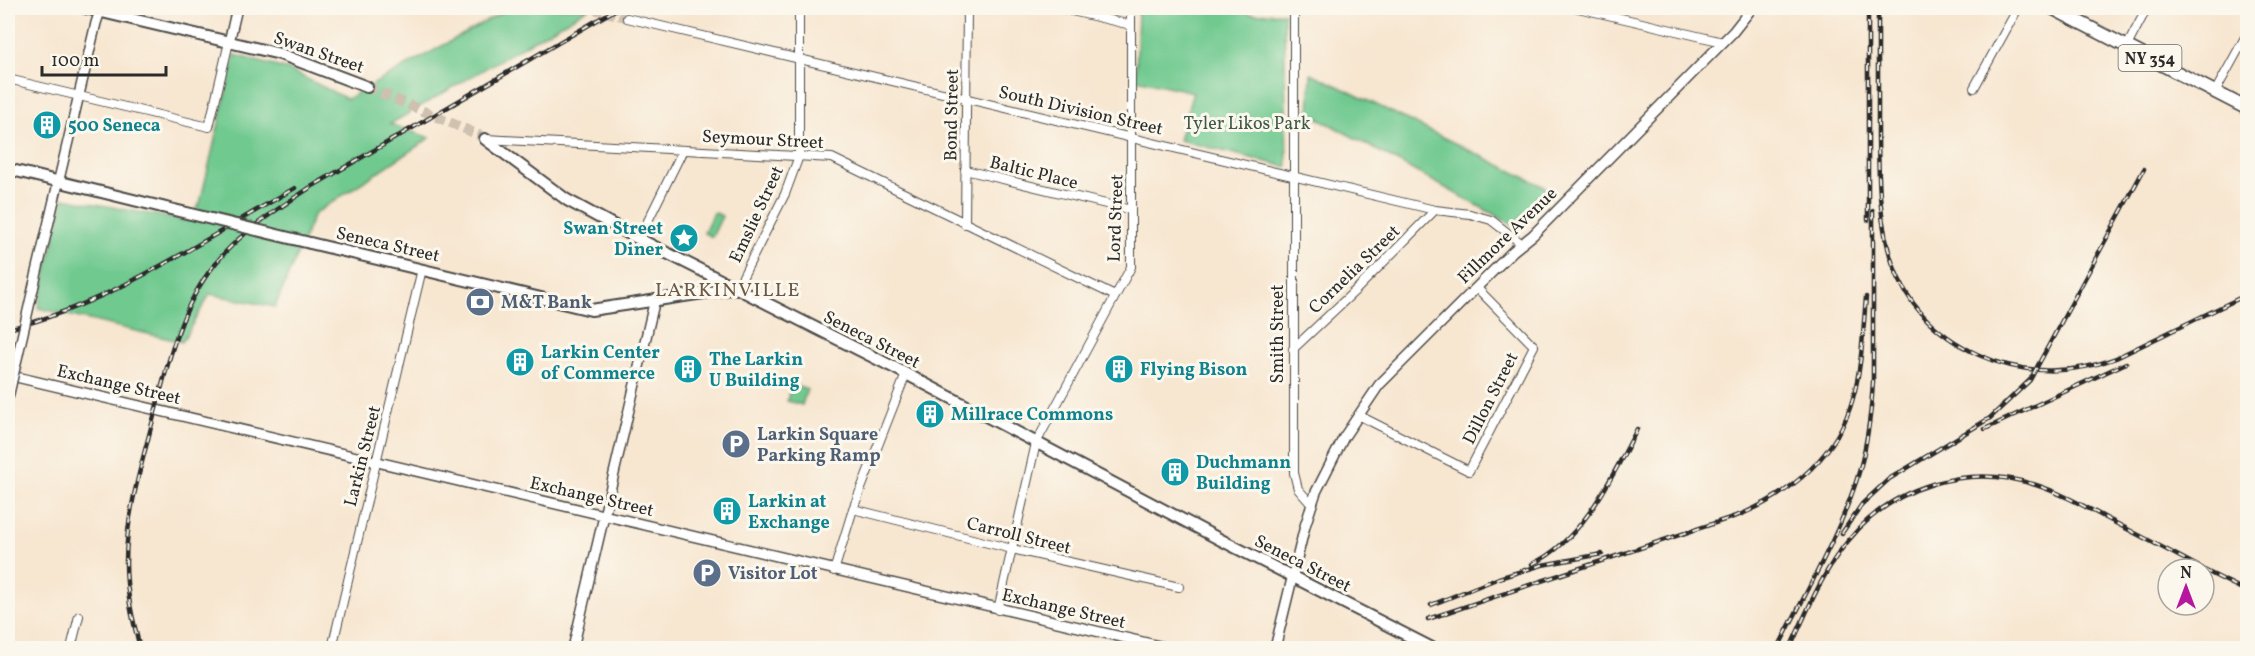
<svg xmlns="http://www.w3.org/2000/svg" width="2255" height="656" font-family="Vollkorn,serif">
<rect width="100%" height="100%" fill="#fbf7ec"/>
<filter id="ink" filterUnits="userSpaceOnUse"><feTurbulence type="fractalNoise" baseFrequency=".0167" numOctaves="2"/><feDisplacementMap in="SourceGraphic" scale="12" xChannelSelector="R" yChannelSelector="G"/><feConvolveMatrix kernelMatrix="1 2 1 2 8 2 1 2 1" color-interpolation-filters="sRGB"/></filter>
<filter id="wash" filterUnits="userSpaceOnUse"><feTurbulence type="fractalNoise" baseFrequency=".008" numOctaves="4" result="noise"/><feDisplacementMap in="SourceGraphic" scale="24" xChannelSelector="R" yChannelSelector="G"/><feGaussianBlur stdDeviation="1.35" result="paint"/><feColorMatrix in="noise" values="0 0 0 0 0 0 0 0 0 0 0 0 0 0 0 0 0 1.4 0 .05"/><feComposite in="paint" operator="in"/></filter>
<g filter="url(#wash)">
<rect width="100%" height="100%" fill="#f7e6d0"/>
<g fill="#6fc98f" stroke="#4d7a5d" stroke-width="1.5">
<polygon points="510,8 589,8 390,124 430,138 314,214 275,307 210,294 182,342 38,308 64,198 187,221 200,203 235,55 289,70 347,99"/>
<polygon points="1138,8 1244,8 1249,14 1284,13 1287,167 1179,140 1193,92 1136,79"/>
<polygon points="1311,73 1547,188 1515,226 1309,113"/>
<polygon points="714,212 722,216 712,237 704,233"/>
<polygon points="791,385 807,389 802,405 787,401"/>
</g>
</g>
<g filter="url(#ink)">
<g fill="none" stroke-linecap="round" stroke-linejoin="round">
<polyline stroke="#cec1af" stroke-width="8" stroke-dasharray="8 4" stroke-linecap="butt" points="583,8 627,18"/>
<polyline stroke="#cec1af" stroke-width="10" stroke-dasharray="10 5" stroke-linecap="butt" points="367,87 479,135 485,139"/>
<g stroke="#4a4744" stroke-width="10">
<g id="minor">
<polyline points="1059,8 1131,25"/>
<polyline points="1294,8 1294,473 1298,489 1312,505"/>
<polyline points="1578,8 1723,42"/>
<polyline points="627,18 1435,210 1470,214 1491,220 1522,244"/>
<polyline points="2127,46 2147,8"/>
<polyline points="8,79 209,127 229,42"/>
<polyline points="1974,88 2018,8"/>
<polyline points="2215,92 2248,32"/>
<polyline points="486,139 832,158 1115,296"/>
<polyline points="965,170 1131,210"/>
<polyline points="965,224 967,8"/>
<polyline points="639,239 683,150"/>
<polyline points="737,288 785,194 799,156 799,8"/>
<polyline points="1293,349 1358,288 1435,210"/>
<polyline points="1358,415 1469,471 1534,346 1477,288"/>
<polyline points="853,509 1012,549 1179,587"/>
<polyline points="834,571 853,509 906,374"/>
<polyline points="998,610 1036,443 1131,267 1131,8"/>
<polyline points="71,648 79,616"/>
<polyline points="332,648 422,269"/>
</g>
</g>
<g stroke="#4a4744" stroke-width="12">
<g id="tertiary">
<polyline points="229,42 237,8"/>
<polyline points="33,289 96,23 101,8"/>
<polyline points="8,375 1168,648"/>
<polyline points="573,648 655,299"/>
<polyline points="1275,648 1305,526 1316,492 1344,437 1379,385 1513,251 1533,235 1733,32 1752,8"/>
</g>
</g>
<g stroke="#4a4744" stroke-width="14">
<g id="secondary">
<polyline points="85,8 280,54 367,87"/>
<polyline points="485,139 567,200 639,239 893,367 1221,540 1432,648"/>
<polyline points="8,169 162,207"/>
<polyline points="310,243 591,310 737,288"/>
</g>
</g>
<g stroke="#4a4744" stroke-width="15">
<polyline id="primary" points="2052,8 2248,109"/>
</g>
<use href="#minor" stroke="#fff" stroke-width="8"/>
<use href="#tertiary" stroke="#fff" stroke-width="9"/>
<use href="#secondary" stroke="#fff" stroke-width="10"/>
<use href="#primary" stroke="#fff" stroke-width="12"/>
<g stroke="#2b2b2b" stroke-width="4.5">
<g id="rail">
<polyline points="1868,8 1868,220"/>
<path d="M1878,8c0,42 0,85 0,127 1,93 4,175 101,220 44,20 93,20 137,3l132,-64"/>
<path d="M8,329c105,-26 193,-88 287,-141"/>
<polyline points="1985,429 2126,363"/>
<polyline points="1842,533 1862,504 1889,479 1990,418 2030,380 2144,169"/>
<path d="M1532,564c51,-23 81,-89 105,-135"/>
<polyline points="2204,570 2248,592"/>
<polyline points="1431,605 1499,578 1542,565 1602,554"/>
<path d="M1428,619l314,-105c51,-22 96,-60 111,-116 9,-32 10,-67 13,-101"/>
<path d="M140,648c-7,-27 -14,-56 -14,-85 0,-48 15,-97 27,-143 13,-48 23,-99 51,-141 27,-41 67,-66 107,-92l307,-179"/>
<path d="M1778,648c27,-54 59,-109 78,-166 11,-33 15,-66 17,-100v-171"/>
<path d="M1790,648c17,-36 32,-76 58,-107 45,-56 120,-78 188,-56 25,8 48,21 70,33 33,17 65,34 97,51"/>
</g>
</g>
<use href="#rail" stroke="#fbf7ec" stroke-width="2" stroke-dasharray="7" stroke-linecap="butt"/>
<g stroke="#4a4744" stroke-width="12" stroke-linecap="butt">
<polyline id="tertiary-bridge" points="8,398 33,289"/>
</g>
<g stroke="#4a4744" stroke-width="14" stroke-linecap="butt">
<polyline id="secondary-bridge" points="162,207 310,243"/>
</g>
<use href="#tertiary-bridge" stroke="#fff" stroke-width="9"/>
<use href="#secondary-bridge" stroke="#fff" stroke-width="10"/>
</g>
</g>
<defs>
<g id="building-disc" transform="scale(1.5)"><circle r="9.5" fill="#0f9aa8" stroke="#fbf7ec"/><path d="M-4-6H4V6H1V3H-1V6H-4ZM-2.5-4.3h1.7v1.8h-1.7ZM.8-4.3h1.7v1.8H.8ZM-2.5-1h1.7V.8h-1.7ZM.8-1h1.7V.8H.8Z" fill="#fff"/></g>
<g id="sight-disc" transform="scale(1.5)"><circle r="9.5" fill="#0f9aa8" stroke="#fbf7ec"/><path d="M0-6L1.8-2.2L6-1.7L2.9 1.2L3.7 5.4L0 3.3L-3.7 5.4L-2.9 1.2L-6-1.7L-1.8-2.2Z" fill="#fff"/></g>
<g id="bank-disc" transform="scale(1.5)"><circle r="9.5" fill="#5c6f8a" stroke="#fbf7ec"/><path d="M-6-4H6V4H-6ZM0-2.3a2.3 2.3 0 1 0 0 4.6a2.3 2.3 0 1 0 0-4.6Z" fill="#fff"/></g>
<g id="parking-disc" transform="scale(1.5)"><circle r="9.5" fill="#5c6f8a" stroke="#fbf7ec"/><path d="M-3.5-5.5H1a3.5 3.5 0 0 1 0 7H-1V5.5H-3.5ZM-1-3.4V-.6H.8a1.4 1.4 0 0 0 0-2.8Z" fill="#fff"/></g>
</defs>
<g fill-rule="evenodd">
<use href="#building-disc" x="47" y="125"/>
<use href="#sight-disc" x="684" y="238"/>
<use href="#bank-disc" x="480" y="302"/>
<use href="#building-disc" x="520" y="362"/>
<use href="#building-disc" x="688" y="369"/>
<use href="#building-disc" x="1119" y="369"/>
<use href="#building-disc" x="930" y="414"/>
<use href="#parking-disc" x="736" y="444"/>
<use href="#building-disc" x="1175" y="472"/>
<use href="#building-disc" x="727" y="511"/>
<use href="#parking-disc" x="707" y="573"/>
</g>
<g text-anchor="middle" stroke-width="6" stroke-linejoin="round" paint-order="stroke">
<rect fill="#fbf7ec" stroke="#696865" stroke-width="1.5" x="2118.5" y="45" width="63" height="26" rx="4.5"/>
<g font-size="16" font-weight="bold" fill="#2b2b2b">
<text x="2150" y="64">NY 354</text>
</g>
<g font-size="18" fill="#2b2b2b" stroke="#fbf7ec">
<text transform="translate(319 52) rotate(19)" y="6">Swan Street</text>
<text transform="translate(1081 110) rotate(13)" y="6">South Division Street</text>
<text transform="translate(951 115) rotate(-89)" y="6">Bond Street</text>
<text transform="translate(763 139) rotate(3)" y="6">Seymour Street</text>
<text transform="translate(1034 172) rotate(14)" y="6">Baltic Place</text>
<text transform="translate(756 214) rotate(-65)" y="6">Emslie Street</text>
<text transform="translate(1115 218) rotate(-88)" y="6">Lord Street</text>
<text transform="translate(1507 235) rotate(-44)" y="6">Fillmore Avenue</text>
<text transform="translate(388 244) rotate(13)" y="6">Seneca Street</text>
<text transform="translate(1354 269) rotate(-44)" y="6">Cornelia Street</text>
<text transform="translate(1277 334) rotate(-90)" y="6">Smith Street</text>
<text transform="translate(872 339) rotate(27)" y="6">Seneca Street</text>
<text transform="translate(119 384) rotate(13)" y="6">Exchange Street</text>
<text transform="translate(1490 398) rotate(-63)" y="6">Dillon Street</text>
<text transform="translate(362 456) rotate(-76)" y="6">Larkin Street</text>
<text transform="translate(592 496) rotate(13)" y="6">Exchange Street</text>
<text transform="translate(1019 535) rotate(14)" y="6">Carroll Street</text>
<text transform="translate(1303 563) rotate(27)" y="6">Seneca Street</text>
<text transform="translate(1064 608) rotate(13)" y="6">Exchange Street</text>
</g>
<g font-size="18" fill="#3f5a49" stroke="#fbf7ec">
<text x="1247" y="129">Tyler Likos Park</text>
</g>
<g font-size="18" font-weight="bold" fill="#0d838f" stroke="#fbf7ec" text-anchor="start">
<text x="68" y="131">500 Seneca</text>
<text x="663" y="234" text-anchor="end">Swan Street<tspan x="663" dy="21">Diner</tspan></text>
<text x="541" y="358">Larkin Center<tspan x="541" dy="21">of Commerce</tspan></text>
<text x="709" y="365">The Larkin<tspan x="709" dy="21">U Building</tspan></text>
<text x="1140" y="375">Flying Bison</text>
<text x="951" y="420">Millrace Commons</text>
<text x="1196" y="468">Duchmann<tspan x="1196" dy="21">Building</tspan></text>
<text x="748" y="507">Larkin at<tspan x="748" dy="21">Exchange</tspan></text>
</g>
<g font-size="18" font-weight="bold" fill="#4e5e75" stroke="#fbf7ec" text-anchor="start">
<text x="501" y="308">M&amp;T Bank</text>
<text x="757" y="440">Larkin Square<tspan x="757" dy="21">Parking Ramp</tspan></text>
<text x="728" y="579">Visitor Lot</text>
</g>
<g font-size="20" letter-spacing="1.5" fill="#6c5948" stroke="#fbf7ec">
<text x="728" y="296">LARKINVILLE</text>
</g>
</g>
<rect width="2255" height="656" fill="none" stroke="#fbf7ec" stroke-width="30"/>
<g transform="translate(2186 587)"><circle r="28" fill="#fbf7ec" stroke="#a8a59f" stroke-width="1.5"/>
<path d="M0-4.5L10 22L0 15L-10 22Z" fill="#b5179e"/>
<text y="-9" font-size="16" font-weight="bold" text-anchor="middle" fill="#2b2b2b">N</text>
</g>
<path d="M42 66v9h124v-9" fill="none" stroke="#2b2b2b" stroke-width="3"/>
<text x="51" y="66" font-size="18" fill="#2b2b2b" stroke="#fbf7ec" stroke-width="4.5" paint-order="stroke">100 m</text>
</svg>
